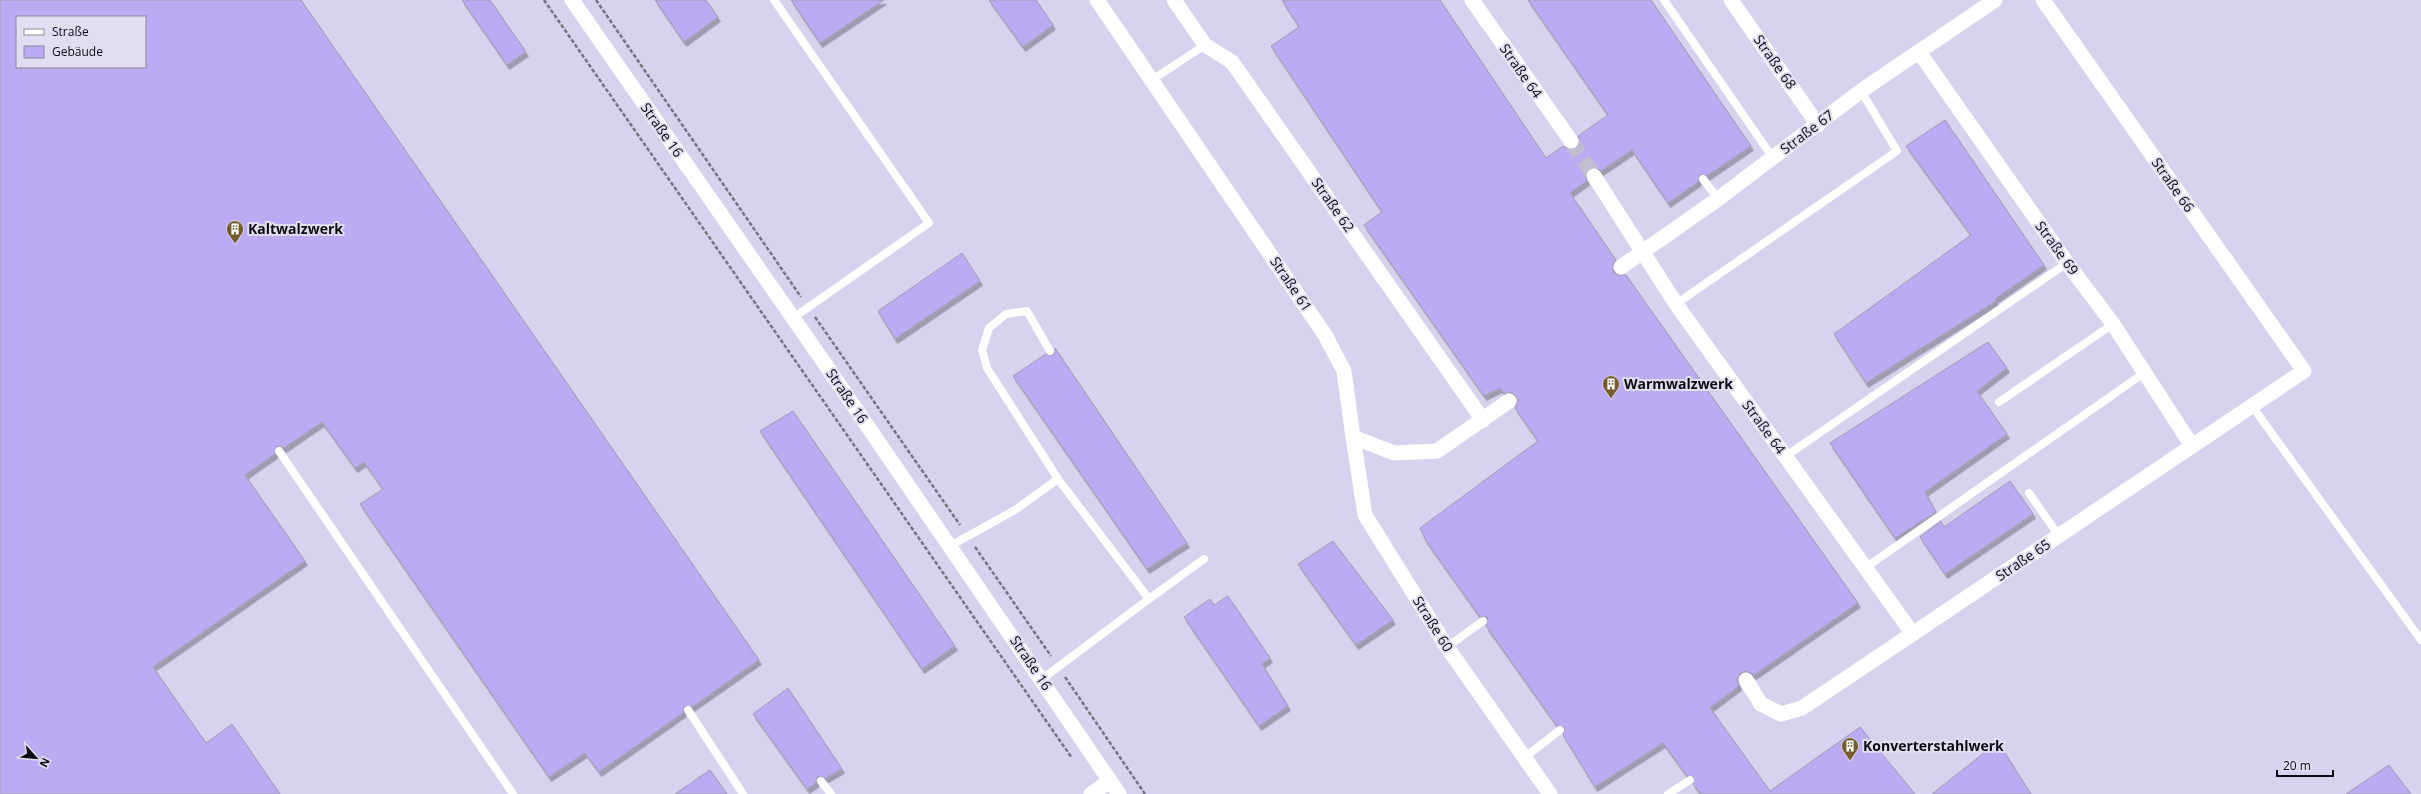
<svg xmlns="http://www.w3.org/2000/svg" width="2421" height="794" font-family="'Open Sans',sans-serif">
<defs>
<filter id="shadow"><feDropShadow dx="2.5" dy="4.5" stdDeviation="0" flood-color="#0004"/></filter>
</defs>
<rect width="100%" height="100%" fill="#e2def2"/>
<path fill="#d7d2ee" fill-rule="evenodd" d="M0,0h2421v794h-2421zM17,17h128v50h-128z"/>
<g fill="#bcaaf2" stroke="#a19db0" fill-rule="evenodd" filter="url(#shadow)">
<path d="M0,0h301l458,660 -67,47 -7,-1 -2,7 -84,59 -14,-19 -36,24 -189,-273 23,-15 -19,-27 -9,6 -33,-46 -38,26 -5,-2 -3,1 -1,7 -30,21 60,86 -152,106 53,76 26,-19 48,70h-280zM17,17h128v50h-128z"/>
<polygon points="462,0 490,0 526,52 507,65"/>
<polygon points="655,0 706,0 718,17 684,42"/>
<polygon points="791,0 884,0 820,43"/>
<polygon points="989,0 1036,0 1053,25 1023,47"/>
<polygon points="1282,0 1440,0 1546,158 1563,146 1568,149 1576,149 1579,144 1578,136 1608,115 1528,0 1651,0 1751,146 1707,176 1700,174 1698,182 1668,203 1632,150 1601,171 1594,167 1589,169 1585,176 1587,181 1570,193 1616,260 1613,264 1613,272 1618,275 1626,275 1858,603 1754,675 1746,671 1741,673 1737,680 1739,686 1710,708 1770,791 1860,727 1915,794 1701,794 1693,784 1694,777 1687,776 1663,743 1595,787 1563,735 1565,727 1557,726 1486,626 1488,618 1485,616 1480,617 1426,541 1420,528 1538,441 1515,408 1518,400 1513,393 1504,393 1500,388 1484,396 1364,225 1382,212 1271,46 1299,27"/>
<polygon points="1945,120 2044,265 1995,299 1996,301 1866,383 1834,334 1971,235 1906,146"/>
<polygon points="962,253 980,281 895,339 878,311"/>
<polygon points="1988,342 2007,368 1977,391 2007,434 1925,492 1936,512 1895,538 1830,443"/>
<polygon points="1055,348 1187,543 1147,569 1013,376 1046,354 1053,356"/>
<polygon points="793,411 955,646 922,669 760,431"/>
<polygon points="2010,481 2033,514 1945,574 1920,537 1941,521 1944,527"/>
<polygon points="1333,541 1393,620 1356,645 1298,564"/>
<polygon points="1228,596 1270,658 1262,664 1288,706 1259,726 1184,617 1210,599 1214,605"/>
<polygon points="788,688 842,769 826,778 818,776 816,783 807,789 753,714"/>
<polygon points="1998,742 2031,794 1932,794"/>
<polygon points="2389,765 2411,794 2346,794"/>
<polygon points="710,770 727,794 675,794"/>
</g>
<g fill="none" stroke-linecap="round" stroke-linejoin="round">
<polyline stroke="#c2bed0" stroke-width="15" stroke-dasharray="15 8" stroke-linecap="butt" points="1571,141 1594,176"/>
<g stroke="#777482" stroke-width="2.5" stroke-dasharray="4 2" stroke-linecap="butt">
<polyline points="544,0 1072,758"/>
<polyline points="596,0 801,297"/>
<polyline points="815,317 960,525"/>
<polyline points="975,547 1051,656"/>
<polyline points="1065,677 1145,794"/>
</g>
<g stroke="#fff" stroke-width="8">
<polyline points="774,0 929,223 793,318"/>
<polyline points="1664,0 1773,158"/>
<polyline points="1152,80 1205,45"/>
<polyline points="1703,179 1718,199"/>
<polyline points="1676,304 1897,151 1861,91"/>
<polyline points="1999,402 2113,324"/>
<polyline points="2252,406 2421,640"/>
<polyline points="279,451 513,794"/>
<polyline points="1786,456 2067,263"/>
<polyline points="2029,493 2059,536"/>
<polyline points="950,546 1015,510 1058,479 987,368 982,350 989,328 1006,314 1027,311 1050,351"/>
<polyline points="1865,568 2144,373"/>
<polyline points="1149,599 1204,559"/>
<polyline points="1447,647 1483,621"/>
<polyline points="1042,679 1149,599 1058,479"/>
<polyline points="688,710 743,794"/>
<polyline points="1525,757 1560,730"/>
<polyline points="821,781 831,794"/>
<polyline points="1668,794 1690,780"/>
</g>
<g stroke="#fff" stroke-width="15">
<polyline points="572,0 823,361 1119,794"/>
<polyline points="1097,0 1325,335 1344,371 1353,437 1394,453 1437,451 1509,401"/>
<polyline points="1174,0 1205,45 1232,62 1483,420"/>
<polyline points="1472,0 1571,141"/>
<polyline points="1731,0 1818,125"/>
<polyline points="1919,52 2067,263 2113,324 2192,446"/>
<polyline points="1594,176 1676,304 1913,634"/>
<polyline points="1621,267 1718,199 1861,91 1995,0"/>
<polyline points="1353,437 1365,515 1447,647 1550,794"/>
<polyline points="1746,680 1761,704 1781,714 1802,708 2304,371 2043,0"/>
<polyline points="1091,794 1110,781"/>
</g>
</g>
<defs>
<g id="building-pin" transform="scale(0.9)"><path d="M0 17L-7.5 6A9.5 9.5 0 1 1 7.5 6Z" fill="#735d2d" stroke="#e2def2"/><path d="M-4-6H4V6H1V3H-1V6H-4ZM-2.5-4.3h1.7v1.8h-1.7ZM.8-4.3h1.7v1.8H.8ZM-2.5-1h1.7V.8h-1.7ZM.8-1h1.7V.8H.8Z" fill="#fff"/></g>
</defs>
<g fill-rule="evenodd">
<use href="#building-pin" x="235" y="229"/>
<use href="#building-pin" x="1611" y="384"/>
<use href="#building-pin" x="1850" y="746"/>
</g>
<g text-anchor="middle" stroke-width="4" stroke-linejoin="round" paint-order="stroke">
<g font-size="14" fill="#0c0a11" stroke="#e2def2">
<text transform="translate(1775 62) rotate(55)" y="5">Straße 68</text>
<text transform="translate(1521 71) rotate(55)" y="5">Straße 64</text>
<text transform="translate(662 130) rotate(55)" y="5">Straße 16</text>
<text transform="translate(1807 132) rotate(-37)" y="5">Straße 67</text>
<text transform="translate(2173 185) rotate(55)" y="5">Straße 66</text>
<text transform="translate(1333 205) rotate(55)" y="5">Straße 62</text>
<text transform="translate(2057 248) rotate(54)" y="5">Straße 69</text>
<text transform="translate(1291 284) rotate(56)" y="5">Straße 61</text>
<text transform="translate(847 396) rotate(56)" y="5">Straße 16</text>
<text transform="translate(1764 427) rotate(54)" y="5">Straße 64</text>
<text transform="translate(2023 560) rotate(-34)" y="5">Straße 65</text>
<text transform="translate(1433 624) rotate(58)" y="5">Straße 60</text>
<text transform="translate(1031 663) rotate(56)" y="5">Straße 16</text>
</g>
<g font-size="14" font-weight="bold" fill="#0c0a11" stroke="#e2def2" text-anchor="start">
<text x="248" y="234">Kaltwalzwerk</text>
<text x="1624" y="389">Warmwalzwerk</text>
<text x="1863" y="751">Konverterstahlwerk</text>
</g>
</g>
<rect x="16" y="16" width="130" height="52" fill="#e2def2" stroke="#8c8998"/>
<rect x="24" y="29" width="20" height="6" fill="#ffffff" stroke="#8c8998"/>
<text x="52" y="36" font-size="12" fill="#0c0a11">Straße</text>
<rect x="24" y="46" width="20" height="12" fill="#bcaaf2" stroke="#8c8998"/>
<text x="52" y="56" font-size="12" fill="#0c0a11">Gebäude</text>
<g transform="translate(36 758) rotate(117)" stroke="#e2def2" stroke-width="3" paint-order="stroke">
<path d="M0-3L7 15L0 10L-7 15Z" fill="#0c0a11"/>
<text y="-6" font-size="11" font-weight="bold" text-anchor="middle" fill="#0c0a11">N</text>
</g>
<path d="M2277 770v6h56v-6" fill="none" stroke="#0c0a11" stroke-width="2"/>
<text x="2283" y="770" font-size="12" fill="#0c0a11" stroke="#e2def2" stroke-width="3" paint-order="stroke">20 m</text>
</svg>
